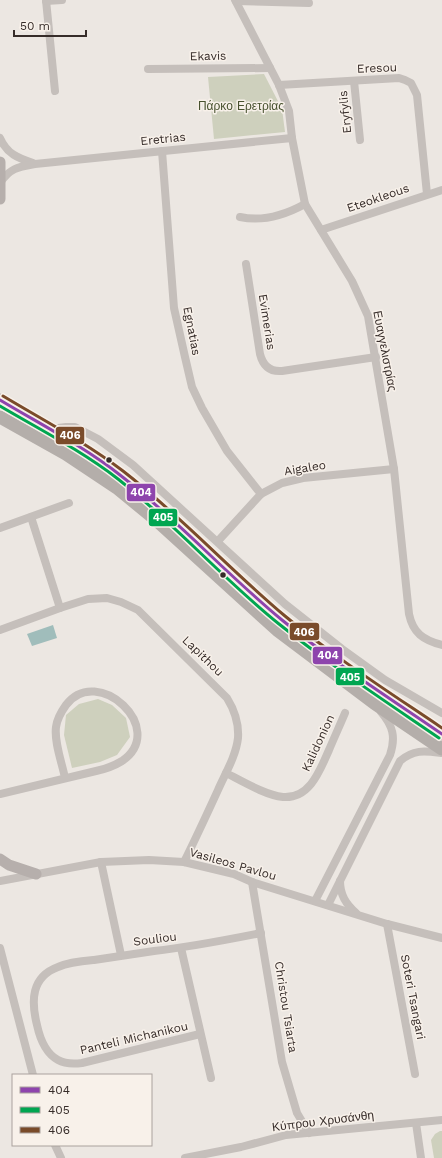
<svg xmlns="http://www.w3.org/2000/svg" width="442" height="1158" font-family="'Work Sans',sans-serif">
<rect width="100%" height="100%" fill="#ece7e2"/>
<g fill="#ced0bd">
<polygon points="264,74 282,109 285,132 214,139 208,77"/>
<polygon points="98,699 112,705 126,718 130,737 117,755 100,762 72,768 64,735 66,715 79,704"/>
<polygon points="440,1131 442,1131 442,1158 434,1158 431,1140 435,1134"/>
</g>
<polygon fill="#a0bdbb" points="53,625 57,638 32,646 27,634"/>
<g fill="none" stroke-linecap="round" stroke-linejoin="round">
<g stroke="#c5bfbb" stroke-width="8">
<polyline points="46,0 55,91"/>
<path d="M235,0l44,85 10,26 3,27 13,66 47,77 16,35 26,153 15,145c4,19 14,26 33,31"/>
<polyline points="46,1 62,0"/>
<polyline points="236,1 309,3"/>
<polyline points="148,69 270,68"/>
<polyline points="354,81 360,140"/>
<polyline points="279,85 399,78 405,80 411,83 417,95 427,194"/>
<path d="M0,138c7,16 18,20 33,25"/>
<polyline points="162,151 174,308 185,357 192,387 202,408 227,451 261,494"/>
<path d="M0,183c10,-15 18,-16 35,-19l257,-26"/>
<path d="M240,217c23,5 45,-2 65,-13"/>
<polyline points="321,230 442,190"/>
<path d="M246,264l14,90c3,12 10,18 22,17l94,-14"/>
<polyline points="50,429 66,427 75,427 98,439 133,465 285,604 342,649 385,680 442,713"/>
<polyline points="31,517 60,608"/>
<polyline points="0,528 69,503"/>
<polyline points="218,541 261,494 282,483 303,478 394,469"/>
<path d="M0,630l60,-22 28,-9 19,-1 14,4 17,8 89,88c8,13 12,25 11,40 -2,18 -13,36 -20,52 -11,24 -22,48 -34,72"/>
<path d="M226,773c16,8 39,22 57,24 27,2 37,-27 46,-47 5,-12 11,-25 16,-37"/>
<path d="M0,794l96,-23c9,-2 18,-5 26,-10 47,-32 -25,-98 -56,-56 -5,7 -9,14 -10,22 -2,15 6,36 9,51"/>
<polyline points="101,862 121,955"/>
<polyline points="0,881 101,862 149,860 184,862 234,874 252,882 387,924 442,938"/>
<path d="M340,881c0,14 6,23 16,32"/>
<polyline points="252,882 282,1062 297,1113 309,1133"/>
<path d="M315,901l75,-146c6,-18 3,-29 -9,-43"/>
<path d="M328,905l72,-144c14,-12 25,-10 42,-8"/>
<polyline points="387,924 415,1074"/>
<polyline points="0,948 33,1075"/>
<polyline points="181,948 211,1078"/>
<path d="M200,1034l-118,29c-8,1 -17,1 -24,-3 -13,-7 -18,-21 -21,-35 -6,-24 -6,-48 21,-58 11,-5 24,-6 36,-7 20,-3 40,-6 60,-9 36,-4 72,-11 107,-18"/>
<polyline points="416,1123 421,1158"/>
<polyline points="55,1145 61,1158"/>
<polyline points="185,1158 241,1147 286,1135 442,1120"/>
</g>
<g stroke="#b6afac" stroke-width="11">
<polyline points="0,162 0,199"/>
<polyline points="0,859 9,865 36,874"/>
</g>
<g stroke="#b4aeaa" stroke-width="13">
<polyline points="0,400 96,458 120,475 162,510 239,582 282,620 341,665 442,734"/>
<polyline points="0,417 66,454 117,488 156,520 277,630 374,703 442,749"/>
</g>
<g stroke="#f8f1ea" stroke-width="6">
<path id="bus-1" d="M0,400c40,24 83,46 120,75 58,45 106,99 162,145 51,42 106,77 160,114"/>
</g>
<g stroke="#f8f1ea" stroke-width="6">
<path id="bus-2" d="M0,406c39,23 82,45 118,73 57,45 105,100 161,145 51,41 106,77 160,114"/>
</g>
<g stroke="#f8f1ea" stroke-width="6">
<path id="bus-3" d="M3,396c40,24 82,46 120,75 57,44 106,98 162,145 49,41 104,76 157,112"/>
</g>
<use href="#bus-1" stroke="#8e44ad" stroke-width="3"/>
<use href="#bus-2" stroke="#00a651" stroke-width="3"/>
<use href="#bus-3" stroke="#7a4b2a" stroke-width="3"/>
</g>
<g fill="#362c29" stroke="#f8f1ea" stroke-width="1.5">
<circle cx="109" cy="460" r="3.5"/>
<circle cx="223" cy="575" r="3.5"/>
</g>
<g text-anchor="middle" stroke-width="3" stroke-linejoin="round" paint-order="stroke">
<g font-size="12" fill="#362c29" stroke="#f8f1ea">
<text transform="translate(208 56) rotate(-1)" y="4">Ekavis</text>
<text transform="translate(377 68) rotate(-2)" y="4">Eresou</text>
<text transform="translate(345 112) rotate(-96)" y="4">Eryfylis</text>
<text transform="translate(163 139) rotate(-6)" y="4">Eretrias</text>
<text transform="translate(378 198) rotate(-19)" y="4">Eteokleous</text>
<text transform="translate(267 322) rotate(81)" y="4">Evimerias</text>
<text transform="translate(192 331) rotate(79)" y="4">Egnatias</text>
<text transform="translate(385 351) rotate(79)" y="4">Ευαγγελιστρίας</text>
<text transform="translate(305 468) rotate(-9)" y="4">Aigaleo</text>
<text transform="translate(203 656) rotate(44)" y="4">Lapithou</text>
<text transform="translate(318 743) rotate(-65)" y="4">Kalidonion</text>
<text transform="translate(233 864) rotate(16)" y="4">Vasileos Pavlou</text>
<text transform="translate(155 939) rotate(-7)" y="4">Souliou</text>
<text transform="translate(413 997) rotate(79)" y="4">Soteri Tsangari</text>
<text transform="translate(286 1007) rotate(81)" y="4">Christou Tsiarta</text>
<text transform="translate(134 1038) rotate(-13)" y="4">Panteli Michanikou</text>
<text transform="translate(323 1121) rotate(-7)" y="4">Κύπρου Χρυσάνθη</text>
</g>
<g font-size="12" fill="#48522f" stroke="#f8f1ea">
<text x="241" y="110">Πάρκο Ερετρίας</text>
</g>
</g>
<g stroke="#f8f1ea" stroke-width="1.5">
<rect x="55" y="426" width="30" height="19" rx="4" fill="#7a4b2a"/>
<rect x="126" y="483" width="30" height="19" rx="4" fill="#8e44ad"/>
<rect x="148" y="508" width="30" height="19" rx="4" fill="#00a651"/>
<rect x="289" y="622" width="31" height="19" rx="4" fill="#7a4b2a"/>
<rect x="312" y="646" width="31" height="19" rx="4" fill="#8e44ad"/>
<rect x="335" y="667" width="30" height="19" rx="4" fill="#00a651"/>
</g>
<g font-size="11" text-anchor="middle" font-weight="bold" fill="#fff">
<text x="70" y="439">406</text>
<text x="141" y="496">404</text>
<text x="163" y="521">405</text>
<text x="304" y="636">406</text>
<text x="328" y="659">404</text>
<text x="350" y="681">405</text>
</g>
<rect x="12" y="1074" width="140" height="72" fill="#f8f1ea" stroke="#aaa29d"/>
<rect x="20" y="1087" width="20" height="6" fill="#8e44ad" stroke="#aaa29d"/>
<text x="48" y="1094" font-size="12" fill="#362c29">404</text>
<rect x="20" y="1107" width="20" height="6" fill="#00a651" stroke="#aaa29d"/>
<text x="48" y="1114" font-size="12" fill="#362c29">405</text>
<rect x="20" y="1127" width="20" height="6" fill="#7a4b2a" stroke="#aaa29d"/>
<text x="48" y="1134" font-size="12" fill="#362c29">406</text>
<path d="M14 30v6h72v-6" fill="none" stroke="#362c29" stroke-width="2"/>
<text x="20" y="30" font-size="12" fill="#362c29" stroke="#f8f1ea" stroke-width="3" paint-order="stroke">50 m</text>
</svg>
